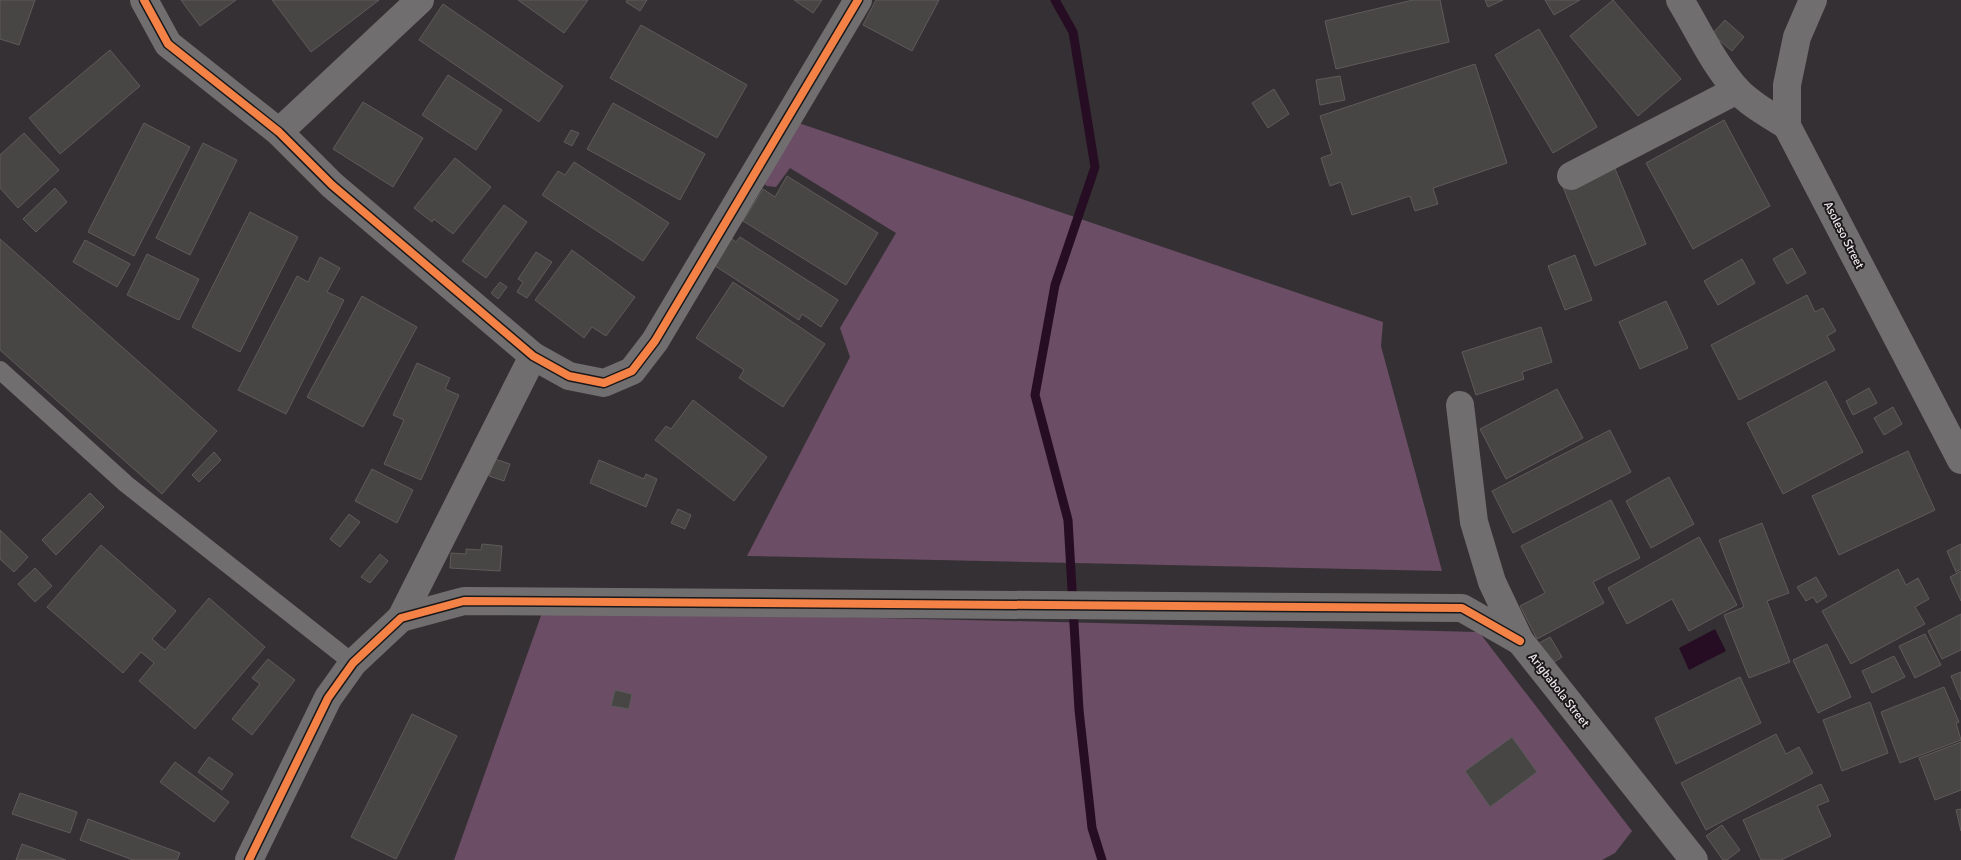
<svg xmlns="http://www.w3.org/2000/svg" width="1961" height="860" font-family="Signika,sans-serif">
<rect width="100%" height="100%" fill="#353033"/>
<g fill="#6b4d65">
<polygon points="790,120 1383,322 1381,346 1442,571 747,556 850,357 840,328 896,233 790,168 776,187 767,186 760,181"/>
<polygon points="543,610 1479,632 1632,831 1615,853 1602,860 454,860"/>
</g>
<polygon fill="#270d24" points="1715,629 1726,651 1689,670 1679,648"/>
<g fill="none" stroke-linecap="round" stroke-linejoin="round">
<polyline stroke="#270d24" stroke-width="9" points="1055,0 1073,32 1095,167 1055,285 1035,395 1068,520 1079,710 1092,828 1102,860"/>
</g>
<g fill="#484545" stroke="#5e5b5b">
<polygon points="0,0 35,0 19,45 0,39"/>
<polygon points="181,0 236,0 200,26"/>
<polygon points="272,0 379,0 311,52"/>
<polygon points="518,0 588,0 564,33"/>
<polygon points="627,0 647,0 640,11 626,2"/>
<polygon points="794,0 822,0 813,13"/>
<polygon points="876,0 939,0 912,51 863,25"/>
<polygon points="1413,0 1440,0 1449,42 1336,69 1325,21"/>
<polygon points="1485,0 1503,0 1488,7"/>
<polygon points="1545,0 1580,0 1554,15"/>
<polygon points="1613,0 1681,79 1638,116 1570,36"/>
<polygon points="443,4 563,86 539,122 419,40"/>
<polygon points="1725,20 1744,37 1732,51 1712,34"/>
<polygon points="641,25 747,85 717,138 610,78"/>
<polygon points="1539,29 1597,127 1553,153 1495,55"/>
<polygon points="110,50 140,86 60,154 29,118"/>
<polygon points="1475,64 1507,163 1433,188 1438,204 1415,211 1410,196 1352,215 1341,182 1330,186 1321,158 1332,154 1320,116"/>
<polygon points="448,75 502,110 476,150 422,115"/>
<polygon points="1340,76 1345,100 1320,105 1316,80"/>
<polygon points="1274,89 1289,114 1268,128 1252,103"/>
<polygon points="363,102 423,138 393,187 333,149"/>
<polygon points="613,103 705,154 680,200 587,149"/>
<polygon points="1724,120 1770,206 1693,249 1646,163"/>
<polygon points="144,123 190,147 134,256 88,232"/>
<polygon points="571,130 579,133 572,146 564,142"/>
<polygon points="24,133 59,170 18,208 0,188 0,155"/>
<polygon points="203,143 237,160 190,255 156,238"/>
<polygon points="455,158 491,187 453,234 434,219 432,222 414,208"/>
<polygon points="574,162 669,223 643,261 542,195 558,171 565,175"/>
<polygon points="1614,166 1646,244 1595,266 1563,187"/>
<polygon points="787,176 878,233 846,285 743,221 763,189 775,197"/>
<polygon points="55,188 67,202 36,232 23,219"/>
<polygon points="504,205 527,222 486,278 462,261"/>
<polygon points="250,212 298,237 240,352 192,327"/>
<polygon points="729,237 736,242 740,237 838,300 821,327 802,314 799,320 712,264"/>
<polygon points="0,239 217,431 162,494 0,350"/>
<polygon points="85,240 130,264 117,287 73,262"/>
<polygon points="1792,248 1806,273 1787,284 1773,259"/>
<polygon points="572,250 635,297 606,336 592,327 584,338 535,300"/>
<polygon points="536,252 552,262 527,298 517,292 523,282 518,279"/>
<polygon points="147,254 199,279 179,320 127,295"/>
<polygon points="1575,255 1592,300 1565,310 1548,266"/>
<polygon points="320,257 340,268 327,292 344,300 286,414 238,390 297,276 308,282"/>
<polygon points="1742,259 1755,283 1718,305 1704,281"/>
<polygon points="500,282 507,287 498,299 491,293"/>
<polygon points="733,282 825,344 783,407 739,378 744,370 696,338"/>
<polygon points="1807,295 1815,312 1823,308 1836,331 1827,336 1835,350 1739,400 1711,345"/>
<polygon points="362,296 417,327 363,427 307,397"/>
<polygon points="1666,301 1688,348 1640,369 1619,322"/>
<polygon points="1541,327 1552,362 1522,372 1524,379 1476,395 1462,352"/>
<polygon points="417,363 450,378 445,389 459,395 421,480 384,464 404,420 393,415"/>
<polygon points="1826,381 1863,452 1783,494 1747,423"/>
<polygon points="1869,388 1877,403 1853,415 1846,401"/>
<polygon points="1557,389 1583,438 1506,479 1480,429"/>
<polygon points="693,400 767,457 734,501 655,440 666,426 671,429"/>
<polygon points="1893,407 1902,424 1884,435 1874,418"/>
<polygon points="1610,430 1631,472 1513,533 1492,491"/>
<polygon points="1908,451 1935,510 1839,555 1812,496"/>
<polygon points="214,452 221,460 199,482 192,475"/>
<polygon points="495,459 510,464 504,481 489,476"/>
<polygon points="599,460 644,479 646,474 657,479 646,507 590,483"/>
<polygon points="372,469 413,490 397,523 355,501"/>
<polygon points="1669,477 1694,524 1651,548 1626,501"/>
<polygon points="90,493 104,507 56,555 42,540"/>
<polygon points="1611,500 1640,558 1593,582 1604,603 1537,639 1520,606 1545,593 1521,546"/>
<polygon points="678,509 691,515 685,529 671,523"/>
<polygon points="349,514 360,522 340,547 330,539"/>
<polygon points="1762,523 1789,593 1767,601 1790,662 1749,678 1724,615 1744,607 1719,540"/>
<polygon points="0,530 28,557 14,572 0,559"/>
<polygon points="1699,537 1737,605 1689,631 1672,599 1627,624 1608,588"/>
<polygon points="482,544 502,546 500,571 450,568 451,553 466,554 466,549 481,550"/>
<polygon points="1961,544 1961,569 1956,572 1947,551"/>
<polygon points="101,545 176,611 152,639 165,650 209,598 265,647 195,729 139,681 154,663 141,652 123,673 47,607"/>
<polygon points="380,554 388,561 370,583 361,577"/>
<polygon points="35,568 52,586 35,602 18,584"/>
<polygon points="1898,569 1906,585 1918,578 1929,599 1915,607 1925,624 1851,664 1822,611"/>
<polygon points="1961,571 1961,601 1950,577"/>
<polygon points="1816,577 1827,596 1817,603 1813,597 1806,601 1797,587"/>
<polygon points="1961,614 1961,650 1942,659 1928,631"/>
<polygon points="1925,634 1941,665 1915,678 1899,646"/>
<polygon points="1550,637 1562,657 1546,667 1534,646"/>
<polygon points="1827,644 1851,697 1818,713 1793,660"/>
<polygon points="1894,656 1905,677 1872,693 1862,671"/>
<polygon points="268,659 295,680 252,735 232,719 260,684 252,678"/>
<polygon points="1961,672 1961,700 1951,676"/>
<polygon points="1740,677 1761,723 1676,764 1655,718"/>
<polygon points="1944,687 1959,722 1956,723 1961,740 1900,763 1881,712"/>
<polygon points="615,690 632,694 629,709 611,706"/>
<polygon points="1870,702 1888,753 1842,771 1823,720"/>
<polygon points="412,714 457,736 396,859 351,837"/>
<polygon points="1776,734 1786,754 1799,747 1813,773 1706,830 1681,783"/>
<polygon points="1512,737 1537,772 1490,807 1465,771"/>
<polygon points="1961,742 1961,790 1935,800 1919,758"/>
<polygon points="209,757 233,774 222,790 198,772"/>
<polygon points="175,762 229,802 214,822 160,782"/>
<polygon points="1821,784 1829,801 1817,806 1831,836 1781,860 1761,860 1743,820"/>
<polygon points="20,793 77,812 70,833 12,814"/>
<polygon points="1961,809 1961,831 1956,810"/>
<polygon points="88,819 180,853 177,860 133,860 80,840"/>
<polygon points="1722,825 1740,850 1727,860 1723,860 1706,836"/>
<polygon points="22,844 66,860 16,860"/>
</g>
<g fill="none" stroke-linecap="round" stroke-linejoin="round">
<polyline stroke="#706e6f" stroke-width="18" points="0,370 126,484 353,663"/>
<g stroke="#706e6f" stroke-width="28">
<polyline points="144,0 168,44 279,132 332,185 533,356 569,376 604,383 632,371 655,341 858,0"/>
<path d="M1680,0c17,28 34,65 57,90 14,15 33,25 50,36"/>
<polyline points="1813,0 1797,37 1787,85 1787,126 1961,460"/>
<polyline points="279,132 420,0"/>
<polyline points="1571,176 1737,90"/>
<polyline points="1460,405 1474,522 1492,582 1520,641 1694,860"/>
<polyline points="401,618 533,356"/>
<polyline points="249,860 328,698 353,663 401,618 464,601 1462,608 1520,641"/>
</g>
<g stroke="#1b181a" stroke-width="11">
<g id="cycleway">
<polyline points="144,0 168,44 279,132 332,185 533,356 569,376 604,383 632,371 655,341 858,0"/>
<polyline points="249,860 328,698 353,663 401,618 464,601 1462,608 1520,641"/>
</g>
</g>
<use href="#cycleway" stroke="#f48246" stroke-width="8"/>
</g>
<g text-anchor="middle" stroke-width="4" stroke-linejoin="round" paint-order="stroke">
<g font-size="12" fill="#ebe6ea" stroke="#1b181a">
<text transform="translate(1844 235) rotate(63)" y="4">Asoleso Street</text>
<text transform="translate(1559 690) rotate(52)" y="4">Arigbabola Street</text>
</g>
</g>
</svg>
